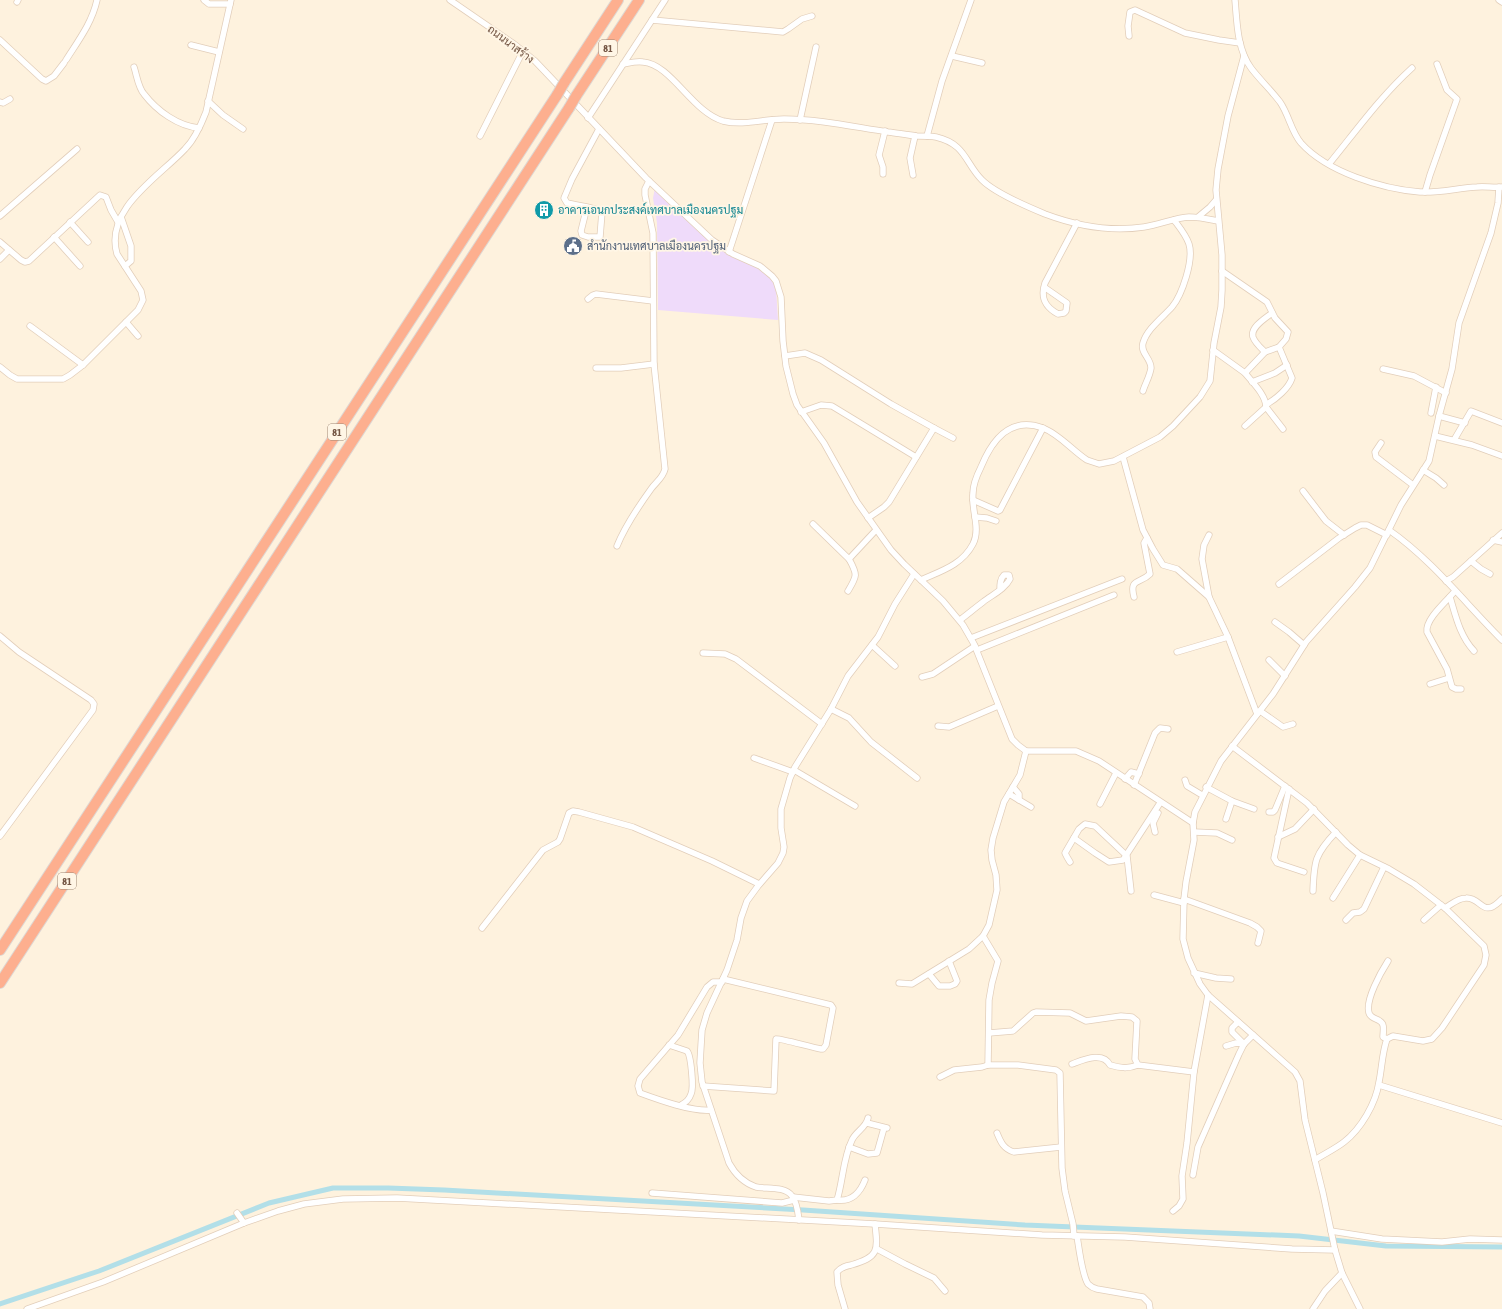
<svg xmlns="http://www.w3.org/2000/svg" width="1502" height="1309" font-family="'Asap Condensed',Sarabun,sans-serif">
<rect width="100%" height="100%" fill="#fef2de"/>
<polygon fill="#efdbfa" points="655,188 717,246 760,269 773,280 776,288 778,320 658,310 657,223 653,198"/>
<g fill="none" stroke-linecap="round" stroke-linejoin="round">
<polyline stroke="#b2dfe8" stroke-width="5" points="0,1304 99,1271 269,1203 333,1188 388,1188 444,1190 803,1210 1025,1225 1299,1236 1386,1246 1502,1247"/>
<g stroke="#e2ceba" stroke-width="7">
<g id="street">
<polyline points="204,0 209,4 230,4"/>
<polyline points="450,0 514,44 535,61 646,178 712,240 733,254 760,266 772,276 776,281 781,297 783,341 786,366 793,394 797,405 824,443 857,502 891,550 904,564 943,601 963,625 974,644 1012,739 1018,745 1026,751 1076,751 1099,761 1193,823"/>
<path d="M1235,0c2,22 2,49 16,68 9,12 20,22 29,34 9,13 11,29 21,41 26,29 81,46 119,49 20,1 38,-4 57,-5 8,-1 17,1 25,0"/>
<polyline points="1499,0 1502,2"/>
<polyline points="17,2 18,0"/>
<polyline points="652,20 783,32 788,29 802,19 812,16"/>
<polyline points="1129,36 1128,26 1130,12 1135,10 1185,33 1219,40 1240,43"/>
<polyline points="0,40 42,79 46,81 54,76 64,63"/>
<polyline points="191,45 219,52"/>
<polyline points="952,56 982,63"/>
<path d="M66,60c12,-19 26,-37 31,-60"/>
<path d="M623,64c6,-1 13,-3 20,-2 28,2 49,50 80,59 20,5 41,-2 61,-2 35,0 70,8 104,13 9,1 19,3 29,4 6,0 13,0 19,1 30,7 29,26 46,43 13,13 46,27 63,34 32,12 66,18 99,13 15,-2 30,-9 45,-10 10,0 19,2 29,4"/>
<path d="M134,67c3,9 4,20 10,27 13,17 34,32 55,34"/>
<polyline points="208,101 223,115 243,129"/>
<polyline points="0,102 3,103 10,99"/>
<polyline points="588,118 665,0"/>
<polyline points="800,120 816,47"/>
<polyline points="480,136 523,51"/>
<polyline points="927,136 942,81 971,0"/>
<path d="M1329,164c27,-33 52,-68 83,-96"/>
<polyline points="883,174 883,167 879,155 885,131"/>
<polyline points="913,175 910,158 915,136"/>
<polyline points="1425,192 1430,175 1457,99 1447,90 1437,64"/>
<path d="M587,207l-6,24 1,4 6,2h12l2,-25c-9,-6 -24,-6 -35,-9l-3,-5 8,-19 27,-50"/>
<polyline points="0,216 77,149"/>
<polyline points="121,217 131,246 131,261 125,266"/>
<polyline points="1198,217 1210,207 1216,200"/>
<polyline points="70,222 88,242"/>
<polyline points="54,237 80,266"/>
<polyline points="0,242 21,260 25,262 29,261 100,195 106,197 111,210 118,222"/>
<polyline points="729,252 772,120"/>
<polyline points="0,259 9,250"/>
<path d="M1222,271l45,31 8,16 13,14 -2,7 -7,8 13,31c-3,10 -16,21 -25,26"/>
<path d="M1044,287l23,16 -1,8 -2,2 -6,1c-13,-7 -18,-16 -13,-31l32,-60"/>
<polyline points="588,299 593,295 596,294 653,301"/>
<polyline points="126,322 138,336"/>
<polyline points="30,326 83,365"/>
<polyline points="1213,350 1245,373 1265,352 1279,347"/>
<path d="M1265,352c-4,-4 -10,-9 -12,-15 -3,-10 13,-19 19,-24"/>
<polyline points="785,356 805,353 821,360 891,404 934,428 889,502 884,507 868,518"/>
<path d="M0,367l10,8 7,4h46l7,-4 13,-10 55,-55 5,-10 -2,-9 -24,-37c-13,-45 42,-77 68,-105 10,-10 16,-24 21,-37l25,-112"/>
<polyline points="596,368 621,368 654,364"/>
<polyline points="1383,369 1414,376 1446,393"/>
<path d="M1245,373c7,9 21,22 21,34l17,22"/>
<polyline points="1252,382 1275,373 1287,365"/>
<path d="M1143,391c2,-7 7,-15 8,-23 0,-10 -11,-15 -8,-25 4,-14 19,-25 29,-36 10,-12 22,-47 17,-63 -3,-9 -9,-16 -15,-24"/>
<polyline points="801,412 821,405 832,406 916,457"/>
<polyline points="1431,413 1436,387"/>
<polyline points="1439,416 1465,423"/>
<polyline points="1245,426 1266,407"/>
<polyline points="934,428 953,438"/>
<polyline points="1435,436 1472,445 1502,456"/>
<polyline points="1454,440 1471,411 1502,423"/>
<polyline points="1381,443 1375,452 1376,457 1413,485"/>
<polyline points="1123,457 1143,530 1153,549 1163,565 1177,569 1209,597"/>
<polyline points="1423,470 1436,478 1444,485"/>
<polyline points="1303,491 1326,521 1344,535"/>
<polyline points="973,500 998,511 1000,510 1043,428"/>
<polyline points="975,517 987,518 996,521"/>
<polyline points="813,524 849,559 876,530"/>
<path d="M1389,530c43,30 76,73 113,110"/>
<polyline points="1209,535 1204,545 1202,559 1209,597 1228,637 1257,714"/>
<polyline points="1493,540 1502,542"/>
<path d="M617,546c8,-20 21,-39 34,-57 5,-7 12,-11 14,-20l-11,-105 -1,-131 -8,-38v-6l4,-8"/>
<polyline points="1471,561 1481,569 1490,574"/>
<path d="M921,580c20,-9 41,-15 52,-36 8,-16 -2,-34 0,-51 0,-9 4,-18 8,-26 11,-27 29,-51 62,-39 16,6 30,23 44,32l12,4 15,-3 46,-24 13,-11 27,-29 10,-16 4,-38 7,-36 1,-17v-35l-6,-65 2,-21 10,-53 16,-60"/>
<polyline points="1446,581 1453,577 1502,533"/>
<polyline points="1279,584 1339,538 1355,528 1361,525 1367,525 1387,535"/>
<path d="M848,591c9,-15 10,-16 1,-32"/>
<path d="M1455,591c-8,10 -30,28 -28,41l20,37 5,18 4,2h5"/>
<path d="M1134,597c-5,-19 6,-13 16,-23l-6,-31 3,-5"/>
<path d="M1450,597c6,20 10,39 24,54"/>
<path d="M960,620c8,-6 15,-12 23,-18 9,-7 22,-13 27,-23l-1,-4h-5c-4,4 -4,9 -4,15"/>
<polyline points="1275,622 1289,632 1304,645"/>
<polyline points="0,636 19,652 91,700 94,704 93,710 0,836"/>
<polyline points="971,638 1122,579"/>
<polyline points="872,645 895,666"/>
<polyline points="977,650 1114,595"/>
<polyline points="1177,652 1228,637"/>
<polyline points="703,653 725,654 736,659 822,724"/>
<polyline points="1269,660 1285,676"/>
<polyline points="922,677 933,674 975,646"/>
<polyline points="1430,684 1449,678"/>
<polyline points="831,709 849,718 871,742 917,778"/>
<polyline points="1260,711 1283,727 1293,724"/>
<polyline points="938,726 949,727 998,706"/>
<path d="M1232,746l75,57 41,42 12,10 29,14 25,15 31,24 39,38 2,9 -2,10 -42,63 -10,11 -9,2 -30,-5 -6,3c-5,14 -5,29 -8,43 -3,21 -18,47 -35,60 -9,7 -20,12 -29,18"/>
<polyline points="754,758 793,772"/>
<polyline points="794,770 855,806"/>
<polyline points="1125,779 1131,772 1139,774"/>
<polyline points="1185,780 1187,786 1202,795"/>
<polyline points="1134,785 1155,733 1160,728 1168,729"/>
<polyline points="1013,787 1019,794 1019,800"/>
<polyline points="1206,787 1232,801 1254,809"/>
<polyline points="1289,789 1274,858 1277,863 1304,872"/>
<polyline points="1009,794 1031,807"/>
<polyline points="1100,804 1116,773"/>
<polyline points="1269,812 1273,812 1275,810 1285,786"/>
<polyline points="1226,819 1232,801"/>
<polyline points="1155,832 1153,823 1158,813"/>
<polyline points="1194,832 1217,833 1232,840"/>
<polyline points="1278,837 1295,829 1314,809"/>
<polyline points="1074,838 1095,853 1109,862 1123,860 1160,803"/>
<polyline points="1070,862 1067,857 1065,853 1079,829 1085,824 1095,826 1127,856 1131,891"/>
<path d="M1313,891c1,-30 2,-37 23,-59"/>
<polyline points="1154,895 1184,903"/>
<polyline points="1333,898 1360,855"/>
<polyline points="1184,899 1250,923 1257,927 1261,931 1258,943"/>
<path d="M1445,908c7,-4 13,-10 21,-10 16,-1 16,22 36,1"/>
<polyline points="1346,920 1353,913 1360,912 1364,909 1384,867"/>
<polyline points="1424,920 1441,905"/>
<polyline points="482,928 543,850 558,842 560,839 569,813 573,811 579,812 633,827 712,861 759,884"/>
<polyline points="1194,973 1216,978 1231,979"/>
<polyline points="929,974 939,986 950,986 955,984 957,981 949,961"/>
<polyline points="899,983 912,984 969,949 983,936"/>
<polyline points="1238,1022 1232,1028 1232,1032 1244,1044"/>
<polyline points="989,1033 1013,1031 1033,1013 1036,1012 1070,1013 1086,1021 1121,1016 1132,1017 1137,1021 1135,1059 1138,1065 1194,1072"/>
<path d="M1387,1039l-4,-2c0,-3 1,-9 0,-12 -2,-7 -12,-5 -14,-12 -4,-13 12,-41 19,-52"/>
<path d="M669,1045l18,6c4,4 7,37 4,43 -2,6 -5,8 -10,11"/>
<polyline points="1226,1046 1236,1043 1244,1044"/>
<path d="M1072,1064c11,-4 31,-13 38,1 10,3 18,4 28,0"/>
<polyline points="988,1065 989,1000 992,983 998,961 983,936 989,925 997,890 996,875 992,860 991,850 993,838 1004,802 1020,775 1026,751"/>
<polyline points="940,1077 954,1070 982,1067 988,1065 1018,1065 1056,1070 1060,1073 1062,1168 1065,1191 1073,1224 1074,1236"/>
<polyline points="1379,1085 1502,1123"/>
<path d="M703,1086l71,5 2,-52c4,-1 37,9 45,10h2l3,-4 7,-37 -2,-3 -108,-26"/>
<path d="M711,1110c-19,2 -52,-10 -71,-17l-2,-7 2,-7 38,-44 29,-48 6,-5h9"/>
<polyline points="867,1123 887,1128"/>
<path d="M997,1133c4,10 7,16 17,19l47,-5"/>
<polyline points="849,1147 868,1154 877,1153 884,1128"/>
<polyline points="1193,1175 1198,1147 1239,1054 1244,1044 1253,1035"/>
<polyline points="652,1193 782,1203 794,1200"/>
<path d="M793,1197l36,4 8,-1c6,-19 6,-42 15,-60 4,-9 14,-12 16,-22"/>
<path d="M837,1200c14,2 23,-7 28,-20"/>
<polyline points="1173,1211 1179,1206 1183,1199 1182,1176 1187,1143 1194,1072 1208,995"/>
<polyline points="237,1213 244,1223"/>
<path d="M799,1220c-1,-8 -2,-18 -7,-24 -7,-10 -25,-7 -36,-9 -12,-4 -21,-13 -27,-24l-27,-81 -2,-19 1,-17 1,-16 5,-17 20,-43 10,-30 4,-22 6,-17 11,-15 20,-23 5,-10 1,-6 -3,-19v-19l9,-31 5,-11 36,-58 17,-33 30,-39 17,-33 19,-30"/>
<polyline points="1331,1231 1382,1239 1442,1242 1470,1239 1502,1240"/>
<path d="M1077,1236c2,12 5,39 11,48 3,3 5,4 9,5l46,8 6,6 1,6"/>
<polyline points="877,1249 905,1264 934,1278 945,1291"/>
<polyline points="27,1309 103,1282 244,1223 278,1211 304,1204 343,1199 397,1198 875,1224 1042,1235 1125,1237 1292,1249 1335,1250"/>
<path d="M845,1309l-7,-24 -1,-13c4,-5 9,-6 14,-7 28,-8 27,-14 24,-41"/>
<polyline points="1313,1309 1325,1291 1342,1273"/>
<polyline points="1360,1309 1342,1273 1335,1250 1323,1193 1305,1120 1300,1081 1295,1072 1208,995 1200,984 1188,958 1183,939 1184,899 1186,882 1194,840 1193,823 1195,812 1221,761 1273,694 1306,642 1355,587 1370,568 1401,505 1429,461 1439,416 1452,369 1459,323 1491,233 1498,203 1499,187"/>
</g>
</g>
<g stroke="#ded7d2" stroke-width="12">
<g id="highway">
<polyline points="564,83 618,0"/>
<polyline points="576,96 639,0"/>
<polyline points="0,950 557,95"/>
<polyline points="0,983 569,108"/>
</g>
</g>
<use href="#street" stroke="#fff" stroke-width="5.5"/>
<use href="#highway" stroke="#fdaf8f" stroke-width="10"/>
<g stroke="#ded7d2" stroke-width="12" stroke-linecap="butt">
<g id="highway-bridge">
<polyline points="557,95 564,83"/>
<polyline points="569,108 576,96"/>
</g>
</g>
<use href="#highway-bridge" stroke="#fdaf8f" stroke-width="10"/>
</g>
<defs>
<g id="building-disc" transform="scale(1)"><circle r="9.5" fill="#0f9aa8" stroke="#fff6e6"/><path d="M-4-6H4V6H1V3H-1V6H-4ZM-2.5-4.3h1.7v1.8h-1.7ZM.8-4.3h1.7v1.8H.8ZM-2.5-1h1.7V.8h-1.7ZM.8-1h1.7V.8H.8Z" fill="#fff"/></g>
<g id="civic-disc" transform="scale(1)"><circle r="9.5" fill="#5c6f8a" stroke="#fff6e6"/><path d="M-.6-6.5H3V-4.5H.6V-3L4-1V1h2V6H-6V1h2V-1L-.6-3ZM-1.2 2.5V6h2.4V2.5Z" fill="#fff"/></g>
</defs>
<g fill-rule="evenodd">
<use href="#building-disc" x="544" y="210"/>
<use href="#civic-disc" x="573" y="246"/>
</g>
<g text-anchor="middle" stroke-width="3.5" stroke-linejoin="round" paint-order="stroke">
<g fill="#fff6e6" stroke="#9e8775" stroke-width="1">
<rect x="599" y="40" width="18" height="16" rx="3"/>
<rect x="328" y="424" width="18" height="16" rx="3"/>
<rect x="58" y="873" width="18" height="16" rx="3"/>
</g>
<g font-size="10" font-weight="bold" fill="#755745">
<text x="608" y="52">81</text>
<text x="337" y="436">81</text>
<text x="67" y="885">81</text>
</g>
<g font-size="11" fill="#755745" stroke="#fff6e6">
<text transform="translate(511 44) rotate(37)" y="4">ถนนนาสร้าง</text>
</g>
<g font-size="11" fill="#0d838f" stroke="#fff6e6" text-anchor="start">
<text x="558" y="214">อาคารเอนกประสงค์เทศบาลเมืองนครปฐม</text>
</g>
<g font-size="11" fill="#4e5e75" stroke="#fff6e6" text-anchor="start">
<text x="587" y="250">สำนักงานเทศบาลเมืองนครปฐม</text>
</g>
</g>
</svg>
